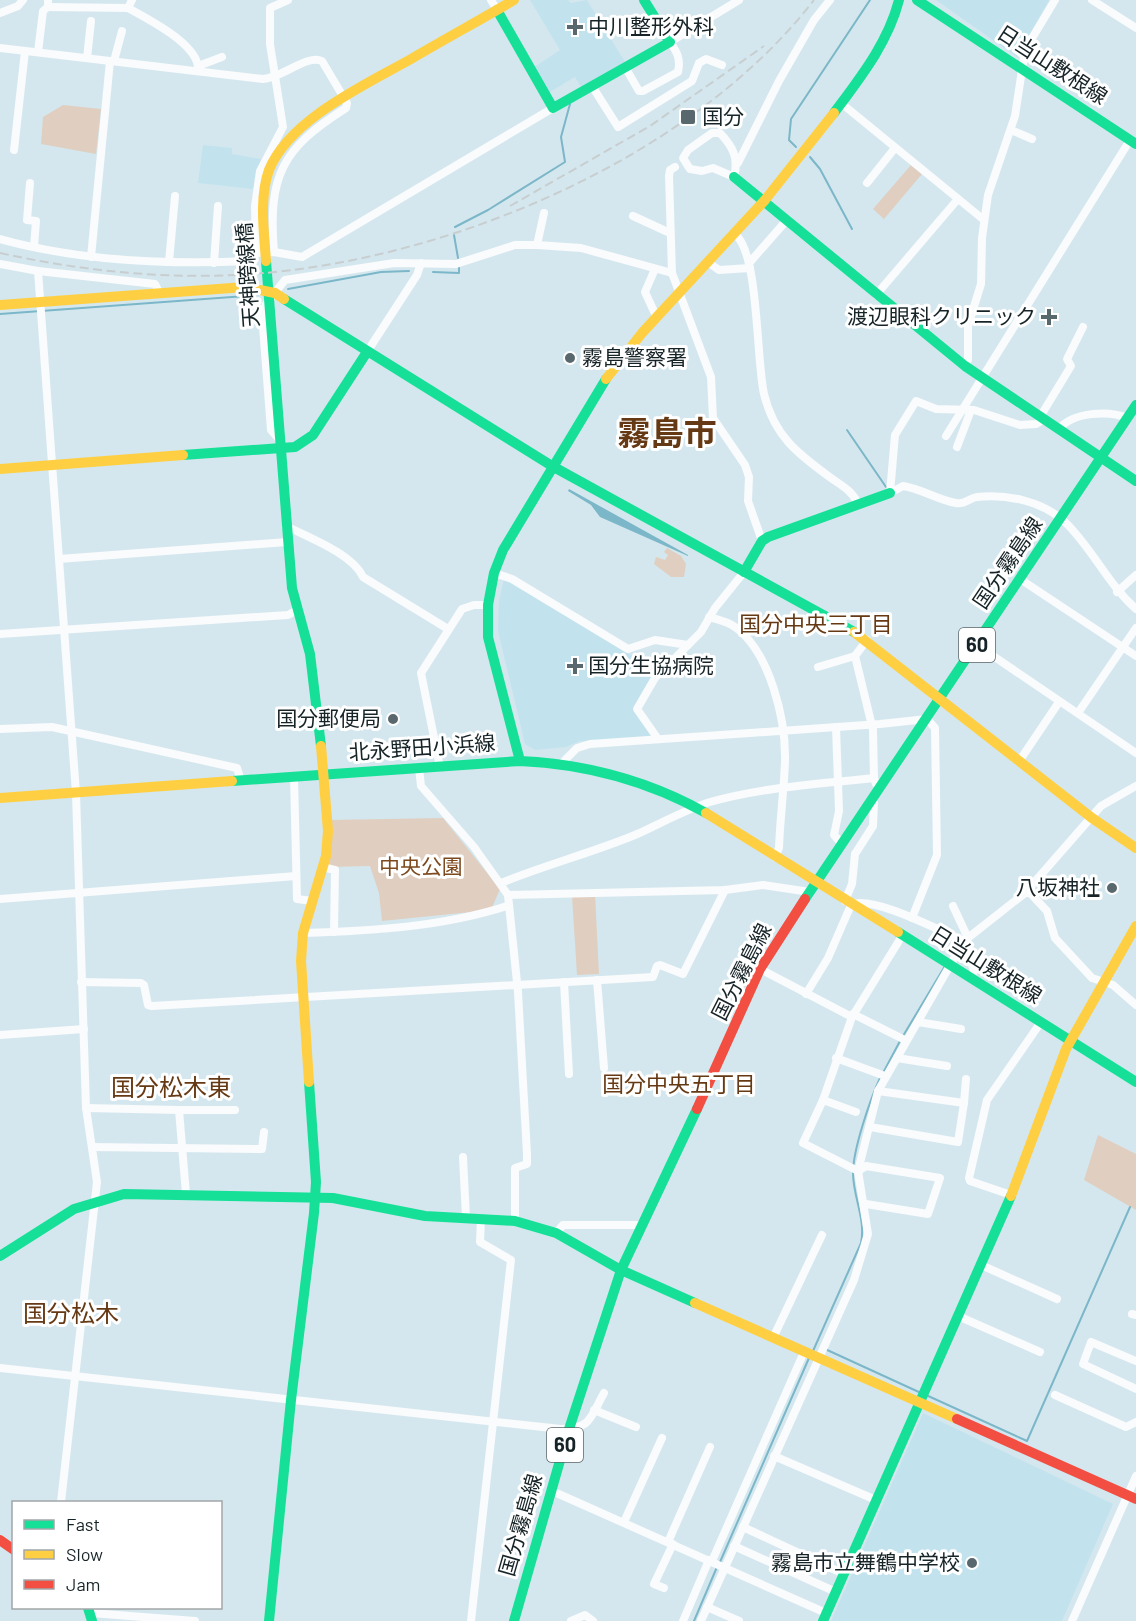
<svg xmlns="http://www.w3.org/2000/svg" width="1136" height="1621" font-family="Barlow,'Noto Sans JP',sans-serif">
<rect width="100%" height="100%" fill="#d4e7ee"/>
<g fill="#c2e3ee">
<polygon points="530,0 568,0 571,3 587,0 625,62 581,87 575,77 548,93 533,68 560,50"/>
<polygon points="936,0 1049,0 1017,57"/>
<polygon points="203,145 232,148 232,154 261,159 253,189 198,183"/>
<polygon points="504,579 632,656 655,676 635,709 656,737 580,741 566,747 535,750 525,744 498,631 499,601"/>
<polygon points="923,1413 1113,1504 1062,1621 831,1621"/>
</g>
<g fill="#e0cfc0">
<polygon points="63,105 101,109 96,154 41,144 43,117"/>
<polygon points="911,165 922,174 884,219 873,209"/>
<polygon points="667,548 681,556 686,564 684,577 671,577 654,564 656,557 665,560 668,555 664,552"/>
<polygon points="443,818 500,889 491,910 382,921 379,893 370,866 329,867 328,820"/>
<polygon points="595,894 599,974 577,975 572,896"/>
<polygon points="1098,1135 1136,1154 1136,1210 1084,1180"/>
</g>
<polygon fill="#7bb7c8" points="569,489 688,555 688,556 600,517 591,505 568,491"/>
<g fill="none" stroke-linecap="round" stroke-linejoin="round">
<g stroke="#7bb7c8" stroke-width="2">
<polyline points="796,147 789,140 791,119 870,0"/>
<polyline points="810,157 820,169 852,229"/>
<polyline points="455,227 488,210 565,162 561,137 570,104"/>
<polyline points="454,235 458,258"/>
<polyline points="433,272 459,273 459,266"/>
<polyline points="288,289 381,272 409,271"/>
<polyline points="0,314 258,295"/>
<polyline points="847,430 886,487"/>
<polyline points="903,1036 945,966"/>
<polyline points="883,1073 900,1041"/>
<polyline points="825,1349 921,1393"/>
<path d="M813,1351l48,-108c5,-24 -8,-46 -8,-70 0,-24 17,-73 27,-95"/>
<polyline points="926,1395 1027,1441 1130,1207"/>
<polyline points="720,1562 809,1358"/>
<polyline points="694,1621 717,1567"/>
</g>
<g stroke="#f9fbfc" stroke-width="8">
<polyline points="491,0 497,10"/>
<polyline points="1092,0 1136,28"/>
<polyline points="48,7 128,8 132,0"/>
<path d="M128,8c19,11 73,37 70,63"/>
<polyline points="0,13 18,6 23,0"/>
<path d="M0,48l263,31c19,-1 44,-25 59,-18l25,42 -1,5c-65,41 -78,68 -72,144"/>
<polyline points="38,52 43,11 48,7 48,0"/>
<polyline points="87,58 91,21"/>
<polyline points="114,61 122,31"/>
<polyline points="198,66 222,57"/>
<path d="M625,67l14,24h4l35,-19c3,-13 -1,-20 -8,-30l69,-42"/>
<polyline points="592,86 618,127 692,81 699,63 706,59 722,65"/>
<polyline points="841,103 984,220"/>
<polyline points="1011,130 1032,139"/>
<path d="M712,133h8c13,14 19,25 14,44l-21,-9 -11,3 -12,-2 -7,-11 5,-8z"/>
<polyline points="14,150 25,51"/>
<polyline points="738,163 779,81 814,20 830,0"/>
<polyline points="675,167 670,170 669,176 672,273 711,377 713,418 745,465 749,477 748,501 762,541"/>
<polyline points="30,183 27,220 36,221 34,247"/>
<polyline points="867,183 895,148"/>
<polyline points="633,216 670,233"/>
<path d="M736,235c23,21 20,123 28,159 10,42 34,60 67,84 10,7 21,13 26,24"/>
<path d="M0,239c80,22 166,26 249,22l7,-8 18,-1 28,5 251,-149"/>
<polyline points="537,245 544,213"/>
<polyline points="256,253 255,206 260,171 283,127 270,44 270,8 288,0"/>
<polyline points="91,257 110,61"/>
<polyline points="169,262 175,196"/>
<polyline points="750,262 786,221"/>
<polyline points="214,263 218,206"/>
<polyline points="709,263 719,270 750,268"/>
<polyline points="0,264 38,271 155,284 159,292"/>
<polyline points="655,269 645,292 657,318"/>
<polyline points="38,271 76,793 86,1108 97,1182 61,1502"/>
<polyline points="876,295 958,199"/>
<polyline points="367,352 417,275 421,263"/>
<polyline points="965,366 968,360 968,326 981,284 982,238 988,195 1015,116 1025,50 1055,0"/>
<polyline points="1040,417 1071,366 1067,359 1083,327"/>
<path d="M1059,429c14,-17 49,-19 69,-11"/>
<polyline points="946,436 1130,140"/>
<polyline points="279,439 271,430 262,314 266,304 285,280 394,263 456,264 515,245 537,245 581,248 672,273"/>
<polyline points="957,447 971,410"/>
<path d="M890,493l13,-7c19,3 35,14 53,17 9,2 13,-5 21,-6 31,-3 67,4 90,27 26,26 41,60 69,85"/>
<polyline points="890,493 895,435 916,401 936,409 974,410 1020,425 1036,424 1044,419"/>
<path d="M286,526c22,11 67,28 77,51l85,52"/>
<polyline points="59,559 287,542"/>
<polyline points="494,573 512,579 628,649 655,640 688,645 701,632 715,608 744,572"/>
<polyline points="1020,579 1136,656"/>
<polyline points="1117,592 1136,575"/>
<path d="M709,617c9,3 18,4 26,10 35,25 51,93 50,134 -1,29 -5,58 -6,87l-4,9"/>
<polyline points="0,634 288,615 299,609"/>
<polyline points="867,640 855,656 873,730 874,778 876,784 881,787"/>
<polyline points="977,645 1136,753"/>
<polyline points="818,667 855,656"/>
<polyline points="1078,713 1136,628"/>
<polyline points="836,727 839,811 834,835 842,844"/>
<polyline points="0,729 52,727 237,768 241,781"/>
<polyline points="658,739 637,709 655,678 688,645"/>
<polyline points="1020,760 1059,702"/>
<polyline points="564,761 577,748 590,744 880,724 927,719 935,728 937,855 912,918"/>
<polyline points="440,767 421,673 462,609 474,605 488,605"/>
<polyline points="419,768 421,786 474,847 508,895 518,992 527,1154 527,1164 515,1168 515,1221"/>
<polyline points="294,777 297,899 312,901"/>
<polyline points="322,867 335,870 334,932"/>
<path d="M501,883c44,-18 90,-30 134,-48 25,-11 49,-25 75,-33 53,-15 110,-18 164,-24"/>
<polyline points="1025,893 1030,893 1047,911 1055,938 1092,978 1113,985 1136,1005"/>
<polyline points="508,895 725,890 763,885 810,892"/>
<polyline points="0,899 296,876"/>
<polyline points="845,901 852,884 855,854 873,826 874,802"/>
<polyline points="953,906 967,936"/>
<path d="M303,933c68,-2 139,-6 204,-27"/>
<polyline points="964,941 974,971 971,979"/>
<polyline points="760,969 852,1017"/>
<polyline points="597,980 604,1068"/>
<polyline points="81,982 141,983 144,985 148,1005 152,1006 653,977 657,966 660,965 683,974 725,890"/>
<polyline points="564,982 569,1074"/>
<path d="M806,994l22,-36 23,-53c20,-11 91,27 113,36l61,-48 76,-87 35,-20"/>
<polyline points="853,1014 905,1040"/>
<polyline points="918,1022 961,1029"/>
<polyline points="0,1035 84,1029"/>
<polyline points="836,1058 885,1076"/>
<polyline points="897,1058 947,1066"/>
<polyline points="823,1100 856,1112"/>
<polyline points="964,1103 966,1079"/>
<polyline points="86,1108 179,1110 186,1194"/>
<polyline points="179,1110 235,1110"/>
<polyline points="870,1127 958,1142 964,1103 878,1091"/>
<polyline points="92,1147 262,1149 264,1132"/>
<polyline points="463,1157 466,1218"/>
<polyline points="1011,1195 970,1181 969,1178 987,1100 1041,1022"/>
<polyline points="866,1204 928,1214 940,1178 866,1166 858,1171 803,1143 823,1100 852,1017 902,936"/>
<polyline points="556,1233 563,1225 641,1225"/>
<polyline points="981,1265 1057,1299"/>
<polyline points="1132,1314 1136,1315"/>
<polyline points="958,1316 1040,1352"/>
<polyline points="773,1338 822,1235"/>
<polyline points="1136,1361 1091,1342 1083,1364 1136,1389"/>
<path d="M0,1368l561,61c30,0 29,-11 43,-36"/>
<polyline points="1055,1395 1126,1427 1136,1422"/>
<polyline points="594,1410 636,1427"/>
<polyline points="774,1456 876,1500"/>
<polyline points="552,1491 826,1613"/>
<polyline points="624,1522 662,1438"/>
<polyline points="743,1527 844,1574"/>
<polyline points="668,1542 710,1447"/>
<polyline points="734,1546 836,1592"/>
<polyline points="712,1561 804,1352"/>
<polyline points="664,1588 654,1584 673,1544"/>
<polyline points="707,1607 739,1621"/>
<polyline points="91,1613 195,1621"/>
<polyline points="471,1621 511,1260 480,1242 481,1219"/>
<polyline points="571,1621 585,1615 593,1621"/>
<polyline points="683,1621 709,1560"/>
<polyline points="701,1621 854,1280 868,1234 858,1171 878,1091 964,941"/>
<polyline points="1072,1621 1136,1476"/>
</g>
<g stroke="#16e098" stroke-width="10">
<polyline points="917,0 1136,144"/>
<polyline points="497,10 553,108 670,42 644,0"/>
<path d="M834,113c26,-35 54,-70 65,-113"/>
<polyline points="734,177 965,366 1136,481"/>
<polyline points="266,261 292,588 310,654 321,746"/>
<polyline points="284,299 552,466 854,632"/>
<polyline points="183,455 295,447 313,435 367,352"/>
<polyline points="744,572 762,541 768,537 890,493"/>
<polyline points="520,761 488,637 488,605 494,573 503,550 606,379"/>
<path d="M232,781l288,-20c67,3 127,19 186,52"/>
<polyline points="805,899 1136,405"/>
<polyline points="898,932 1136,1082"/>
<polyline points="0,1256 74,1209 124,1194 333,1198 425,1216 515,1221 556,1233 621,1270 695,1303"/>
<polyline points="88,1608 92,1621"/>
<polyline points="269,1621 291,1400 314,1213 316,1182 309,1082"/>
<polyline points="514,1621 569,1429 621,1270 697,1109"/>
<polyline points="823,1621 1011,1196"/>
</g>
<g stroke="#ffcf43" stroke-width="10">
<path d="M266,261c-2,-29 -7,-63 3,-91 21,-51 96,-85 142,-111 34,-20 69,-39 103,-59"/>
<polyline points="0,305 245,287 275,293 284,299"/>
<polyline points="606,379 642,333 765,200 834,113"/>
<polyline points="0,469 183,455"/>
<polyline points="854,632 1092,818 1136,848"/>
<polyline points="0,798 232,781"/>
<polyline points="706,813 898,932"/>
<polyline points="309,1082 301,961 303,933 326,856 328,831 321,746"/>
<polyline points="1011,1196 1066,1049 1136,926"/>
<polyline points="695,1303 957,1419"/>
</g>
<g stroke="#f24e42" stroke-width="10">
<polyline points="697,1109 760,969 805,899"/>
<polyline points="957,1419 1136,1499"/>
<polyline points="0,1540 14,1550"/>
</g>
<g stroke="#c8cecf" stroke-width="2" stroke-dasharray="9 4.5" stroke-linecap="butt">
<polyline points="510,206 650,126 764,46"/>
<path d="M0,253c82,18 168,27 252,21 197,-14 439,-115 562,-274"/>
</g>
</g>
<g fill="#58686d" stroke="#fff" stroke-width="2">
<path d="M572 18h6v6h6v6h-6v6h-6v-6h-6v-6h6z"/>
<rect x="680" y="109" width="16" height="16" rx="3"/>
<path d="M1046 308h6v6h6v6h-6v6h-6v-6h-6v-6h6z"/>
<circle cx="570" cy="358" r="6"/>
<path d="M572 657h6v6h6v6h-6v6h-6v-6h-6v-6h6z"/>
<circle cx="393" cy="719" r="6"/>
<circle cx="1112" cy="888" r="6"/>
<circle cx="972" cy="1563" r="6"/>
</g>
<g text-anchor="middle" stroke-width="6" stroke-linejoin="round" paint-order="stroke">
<g fill="#fff" stroke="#5c6568" stroke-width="1.5">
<rect x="959" y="628" width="36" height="34" rx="4.5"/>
<rect x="547" y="1428" width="36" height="34" rx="4.5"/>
</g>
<g font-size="20" font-weight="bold" fill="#162327">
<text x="977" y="652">60</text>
<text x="565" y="1452">60</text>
</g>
<g font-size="21" fill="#162327" stroke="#fff" text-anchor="start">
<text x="588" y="34">中川整形外科</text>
<text x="702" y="124">国分</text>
<text x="1036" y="324" text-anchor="end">渡辺眼科クリニック</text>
<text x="582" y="365">霧島警察署</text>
<text x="588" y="673">国分生協病院</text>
<text x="381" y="726" text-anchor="end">国分郵便局</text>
<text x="1100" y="895" text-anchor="end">八坂神社</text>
<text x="960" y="1570" text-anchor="end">霧島市立舞鶴中学校</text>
</g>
<g font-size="21" fill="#162327" stroke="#fff">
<text transform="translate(1052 65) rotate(33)" y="7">日当山敷根線</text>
<text transform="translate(248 275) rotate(-94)" y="7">天神跨線橋</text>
<text transform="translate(1008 563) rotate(-56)" y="7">国分霧島線</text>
<text transform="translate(422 748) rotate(-4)" y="7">北永野田小浜線</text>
<text transform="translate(986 965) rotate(32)" y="7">日当山敷根線</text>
<text transform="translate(742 972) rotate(-63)" y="7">国分霧島線</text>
<text transform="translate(521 1525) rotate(-74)" y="7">国分霧島線</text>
</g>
<g font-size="21" fill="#7d491e" stroke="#fff">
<text x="421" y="874">中央公園</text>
</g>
<g font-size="22" fill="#653913" stroke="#fff">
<text x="816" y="632">国分中央三丁目</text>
<text x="679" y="1092">国分中央五丁目</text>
</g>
<g font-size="24" fill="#653913" stroke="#fff">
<text x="171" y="1096">国分松木東</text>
<text x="71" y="1322">国分松木</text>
</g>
<g font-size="33" font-weight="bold" fill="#653913" stroke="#fff">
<text x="667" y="445">霧島市</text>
</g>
</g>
<rect x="12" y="1501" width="210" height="108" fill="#ffffff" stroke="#a2a7a9" stroke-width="1.5"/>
<rect x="24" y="1520" width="30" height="9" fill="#16e098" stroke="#a2a7a9" stroke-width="1.5"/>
<text x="66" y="1531" font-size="18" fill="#162327">Fast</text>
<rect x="24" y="1550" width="30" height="9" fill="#ffcf43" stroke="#a2a7a9" stroke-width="1.5"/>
<text x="66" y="1561" font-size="18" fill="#162327">Slow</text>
<rect x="24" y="1580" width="30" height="9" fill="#f24e42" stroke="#a2a7a9" stroke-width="1.5"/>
<text x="66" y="1591" font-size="18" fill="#162327">Jam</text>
</svg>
